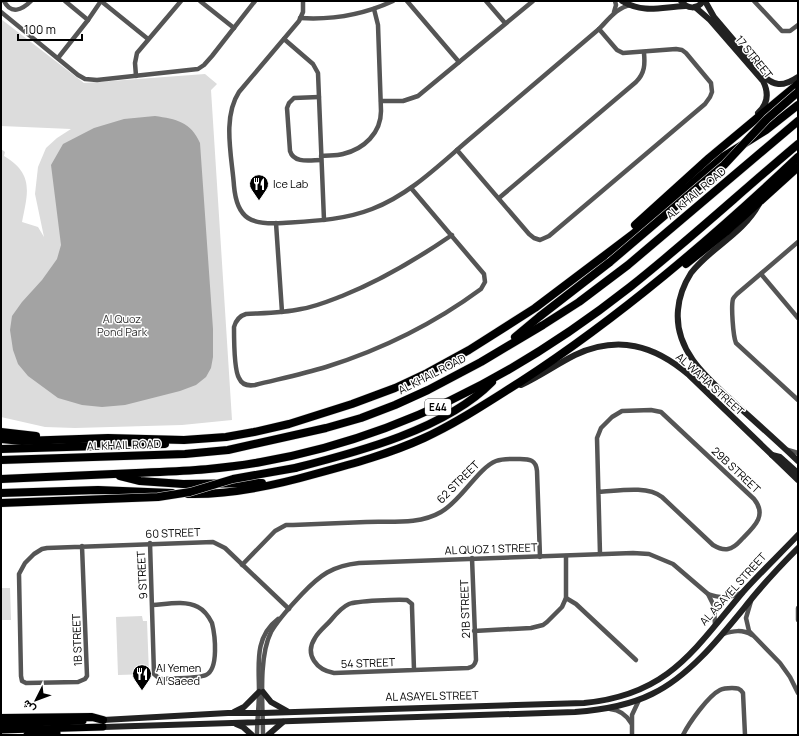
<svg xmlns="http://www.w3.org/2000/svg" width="799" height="736" font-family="Manrope,Vazirmatn,sans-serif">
<rect width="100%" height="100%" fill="#fff"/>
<g fill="#dcdcdc">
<path d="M1,19l83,64 121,-9 12,10 -6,6 21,330 -50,5 -107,3 -30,-1 -44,-10v-268l4,3 -1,4c30,18 24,36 18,66l16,5 6,10 -9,-43 3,-27 8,-19 11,-10 14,-9 -70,-3z"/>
<polygon points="1,588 10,588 11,620 1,620"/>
<polygon points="142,616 143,621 147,621 149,674 118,675 116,617"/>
</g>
<path fill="#a3a3a3" d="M155,116c21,3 36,6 45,27l13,186v28l-2,11 -5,9 -10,8 -16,6 -55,14 -23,2 -20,-2 -24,-7 -30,-22 -10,-12 -5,-14 -3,-20 2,-14 10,-14 20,-22 15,-21 4,-14 -10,-80 12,-21 31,-16 30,-9z"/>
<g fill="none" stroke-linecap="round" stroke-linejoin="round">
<g stroke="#dbdbdb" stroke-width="8">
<g id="primary">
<polyline points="1,724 83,721"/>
<polyline points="1,730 103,727"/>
<polyline points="27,735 57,733"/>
</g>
</g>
<g stroke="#dbdbdb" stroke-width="9">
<g id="highway">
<polyline points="635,225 709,158 798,84"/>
<polyline points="686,264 726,232 798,167"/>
<polyline points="515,337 539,317 610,262"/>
<polyline points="1,432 36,436"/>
<polyline points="1,439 22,441 108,438 184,440 226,437 254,432 289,424 352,404 395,388 427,373 469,350 535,308 633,234 723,157 766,130 798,105"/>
<polyline points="1,449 165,444"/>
<polyline points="1,460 185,454 228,450 326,428 361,418 395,405 428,390 481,362 543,325 579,302 628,265 798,121"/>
<path d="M295,468c63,-16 151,-39 197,-86"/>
<polyline points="120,476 140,481 183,484 262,483"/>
<path d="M1,479c45,-2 90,-4 135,-6 42,-2 83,-3 125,-11 137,-24 261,-90 369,-175 58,-46 112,-96 168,-143"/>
<polyline points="1,493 98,490 172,493"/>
<path d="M188,494c43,1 85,-8 127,-20 37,-10 74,-20 109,-36 33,-15 64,-36 96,-56 100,-65 191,-143 278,-225"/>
<polyline points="1,718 92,717 103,720"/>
</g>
</g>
<g stroke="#555" stroke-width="4.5">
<path d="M4,1c7,14 18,9 27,0"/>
<polyline points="65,1 88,20"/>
<polyline points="101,1 148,39"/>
<polyline points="200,1 234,28"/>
<path d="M303,1v11l-4,9 -60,71c-17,26 -7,65 -5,94 3,34 18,39 49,37 31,-2 61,-3 89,-14 39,-15 69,-46 100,-72 42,-36 85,-72 127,-108 9,-9 18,-22 32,-24"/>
<polyline points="407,1 459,62"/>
<polyline points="486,1 505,23"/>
<polyline points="754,1 782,31 790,31 798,25"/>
<polyline points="1,12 78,75 85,79 97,80 198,69 204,65 212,56 255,1"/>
<polyline points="614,12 616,5 615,1"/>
<path d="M300,18c32,2 65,-4 93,-17"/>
<polyline points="284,39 313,64 318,73 324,220"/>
<polyline points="58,58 88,20 101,1"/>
<polyline points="136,76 135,63 137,53 181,1"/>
<path d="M319,97l-25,1 -5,5 -2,5 3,43c4,13 21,9 31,9"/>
<polyline points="381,101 403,101 418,96 533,1"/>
<polyline points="457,150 529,234 534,238 540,240 549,236 705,104 710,97 712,92 711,83 686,53 682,50 676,49 623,53 617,50 599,29"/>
<path d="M321,156c7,-1 15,0 22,-2 21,-5 38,-21 38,-43l-3,-86 -4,-16"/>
<path d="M411,188l73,86 1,8 -4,7c-46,34 -101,61 -155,78 -23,7 -47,12 -71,18 -6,1 -13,0 -16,-7 -5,-8 -5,-40 -5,-51 2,-7 5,-11 12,-13 18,-1 37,-1 55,-5 14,-2 28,-8 41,-13 40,-16 75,-37 110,-61"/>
<path d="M499,198l137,-116c9,-9 9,-18 8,-29"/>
<polyline points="276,223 282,312"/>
<path d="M798,242l-61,52c-2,2 -3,3 -4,5 -2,7 0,37 3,44l62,57"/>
<polyline points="761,274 798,318"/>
<polyline points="788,450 798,453"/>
<path d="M599,492c18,-1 48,-7 63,5l51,48c5,3 10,5 15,4 7,-1 11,-7 15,-11 12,-12 24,-23 11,-39l-93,-87 -10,-2 -29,1 -10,6 -11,11 -4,10 3,116"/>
<path d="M150,543l4,131 6,5c11,-1 37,0 46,-4 13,-6 9,-40 6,-52 -3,-6 -8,-13 -14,-16 -13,-7 -31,-3 -45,-2"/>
<polyline points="82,546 87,676 85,679 78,682 26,683 22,681 21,676 19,574 25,563 34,554 42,549 47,548 213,542 225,548 289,609"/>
<path d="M242,565l33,-34 11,-6h7c24,-1 49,-2 73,-3 24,-1 53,3 75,-10 20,-11 37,-44 55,-51 8,-3 17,-2 24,-2 10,0 16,1 17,12l3,86"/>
<path d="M708,594c14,5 22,4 35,-2"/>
<polyline points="566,598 576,604 636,660"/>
<polyline points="751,601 746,618 749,631 780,663 790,677 798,693"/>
<polyline points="798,608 798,620"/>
<polyline points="474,631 531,628 543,625 547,622 562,607 566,598 566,556"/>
<path d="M723,634c10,-3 19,-5 29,1"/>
<path d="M414,670l-2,-63v-3l-5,-4c-8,-1 -51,1 -58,4 -7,3 -13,10 -18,16 -5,6 -12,11 -16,18 -11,17 2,32 19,35l134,-5c5,-1 7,-3 8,-8l-4,-102"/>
<path d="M610,709c9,1 16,5 21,14"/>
<path d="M257,735c0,-15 2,-29 2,-44 0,-26 -5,-54 19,-72"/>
<path d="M263,735c0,-29 -5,-77 8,-103 8,-14 20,-26 31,-38 18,-19 30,-28 57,-31l274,-10 16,1 24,10 35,30 6,12 1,19"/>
<polyline points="632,735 632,715 639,700"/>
<path d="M683,735c6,-12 25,-39 37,-45 4,-2 8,-2 12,-2 5,0 8,0 11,5l2,42"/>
</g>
<g stroke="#222" stroke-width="6">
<path d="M622,1c22,13 39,6 63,5"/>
<path d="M681,1c6,8 16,9 22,0"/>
<polyline points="705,1 714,17 753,63"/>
<path d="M695,7l15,13 53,61c6,12 5,23 -5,32"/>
<path d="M761,73c12,14 22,14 37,4"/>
<path d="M759,204c-17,31 -48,43 -68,69 -7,11 -12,24 -13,37 -4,43 33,71 62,98 19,17 39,35 58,53"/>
<path d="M521,385c19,-9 36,-21 54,-30 43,-20 79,-10 114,20l109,105"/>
<polyline points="772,455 780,457 798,473"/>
<polyline points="263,692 271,702 287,711"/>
<polyline points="234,712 244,707 259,692"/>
<path d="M103,720l125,-7h35l321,-10c84,-8 109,-52 159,-111 18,-20 37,-38 55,-57"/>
<polyline points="236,724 243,727 252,735"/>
<path d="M103,727l472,-15c27,-2 53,-6 77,-18 40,-19 73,-63 101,-97 14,-17 29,-33 45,-49"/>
<polyline points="268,735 283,722"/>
</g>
<use href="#primary" stroke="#000" stroke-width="7"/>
<use href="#highway" stroke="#000" stroke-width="8"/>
<g stroke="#dbdbdb" stroke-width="9" stroke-linecap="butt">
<g id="highway-bridge">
<polyline points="610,262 724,165 767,119 798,92"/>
<polyline points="1,503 158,497 190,492 233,479 295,468"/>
</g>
</g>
<use href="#highway-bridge" stroke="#000" stroke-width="8"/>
</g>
<defs>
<g id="restaurant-pin" transform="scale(1)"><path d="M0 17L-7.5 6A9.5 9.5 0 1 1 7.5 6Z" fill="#000" stroke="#fff"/><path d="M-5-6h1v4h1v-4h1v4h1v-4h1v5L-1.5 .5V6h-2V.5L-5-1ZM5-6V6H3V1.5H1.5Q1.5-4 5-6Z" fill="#fff"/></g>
</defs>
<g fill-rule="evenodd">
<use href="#restaurant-pin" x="259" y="184"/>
<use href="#restaurant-pin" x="142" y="674"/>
</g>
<g text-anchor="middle" stroke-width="3" stroke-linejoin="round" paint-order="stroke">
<rect fill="#fff" stroke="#4c4c4c" stroke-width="1" x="425" y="399" width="26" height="16" rx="3"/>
<g font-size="10" font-weight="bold" fill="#000">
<text x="438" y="411">E44</text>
</g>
<g font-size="11" fill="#000" stroke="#fff">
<text transform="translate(754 57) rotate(51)" y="4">17 STREET</text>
<text transform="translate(696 193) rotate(-40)" y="4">AL KHAIL ROAD</text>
<text transform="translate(432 374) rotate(-27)" y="4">AL KHAIL ROAD</text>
<text transform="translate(710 384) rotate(42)" y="4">AL WAHA STREET</text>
<text transform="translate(124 445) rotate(-2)" y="4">AL KHAIL ROAD</text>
<text transform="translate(736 470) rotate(43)" y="4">29B STREET</text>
<text transform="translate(458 482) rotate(-45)" y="4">62 STREET</text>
<text transform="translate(173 533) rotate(-2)" y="4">60 STREET</text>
<text transform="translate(491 549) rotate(-2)" y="4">AL QUOZ 1 STREET</text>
<text transform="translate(142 575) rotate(-93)" y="4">9 STREET</text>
<text transform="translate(733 589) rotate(-48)" y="4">AL ASAYEL STREET</text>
<text transform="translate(465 609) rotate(-92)" y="4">21B STREET</text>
<text transform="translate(77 640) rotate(-92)" y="4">1B STREET</text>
<text transform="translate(368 663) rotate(-2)" y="4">54 STREET</text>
<text transform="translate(432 696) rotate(-1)" y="4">AL ASAYEL STREET</text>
</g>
<g font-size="11" fill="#000" stroke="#fff" text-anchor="start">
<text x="273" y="188">Ice Lab</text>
<text x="156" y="672">Al Yemen<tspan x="156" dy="13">Al Saeed</tspan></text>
</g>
<g font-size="11" fill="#333" stroke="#fff">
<text x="122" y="323">Al Quoz<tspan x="122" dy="13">Pond Park</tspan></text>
</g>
</g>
<rect width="799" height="736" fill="none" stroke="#000000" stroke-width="4"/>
<g transform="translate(36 700) rotate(228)" stroke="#ffffff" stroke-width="3" paint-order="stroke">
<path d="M0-3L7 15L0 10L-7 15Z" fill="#000000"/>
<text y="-6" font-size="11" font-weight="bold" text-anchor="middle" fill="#000000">ش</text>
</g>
<path d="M18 34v6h64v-6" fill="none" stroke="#000000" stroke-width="2"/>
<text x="24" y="34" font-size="12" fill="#000000" stroke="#ffffff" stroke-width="3" paint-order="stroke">100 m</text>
</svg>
